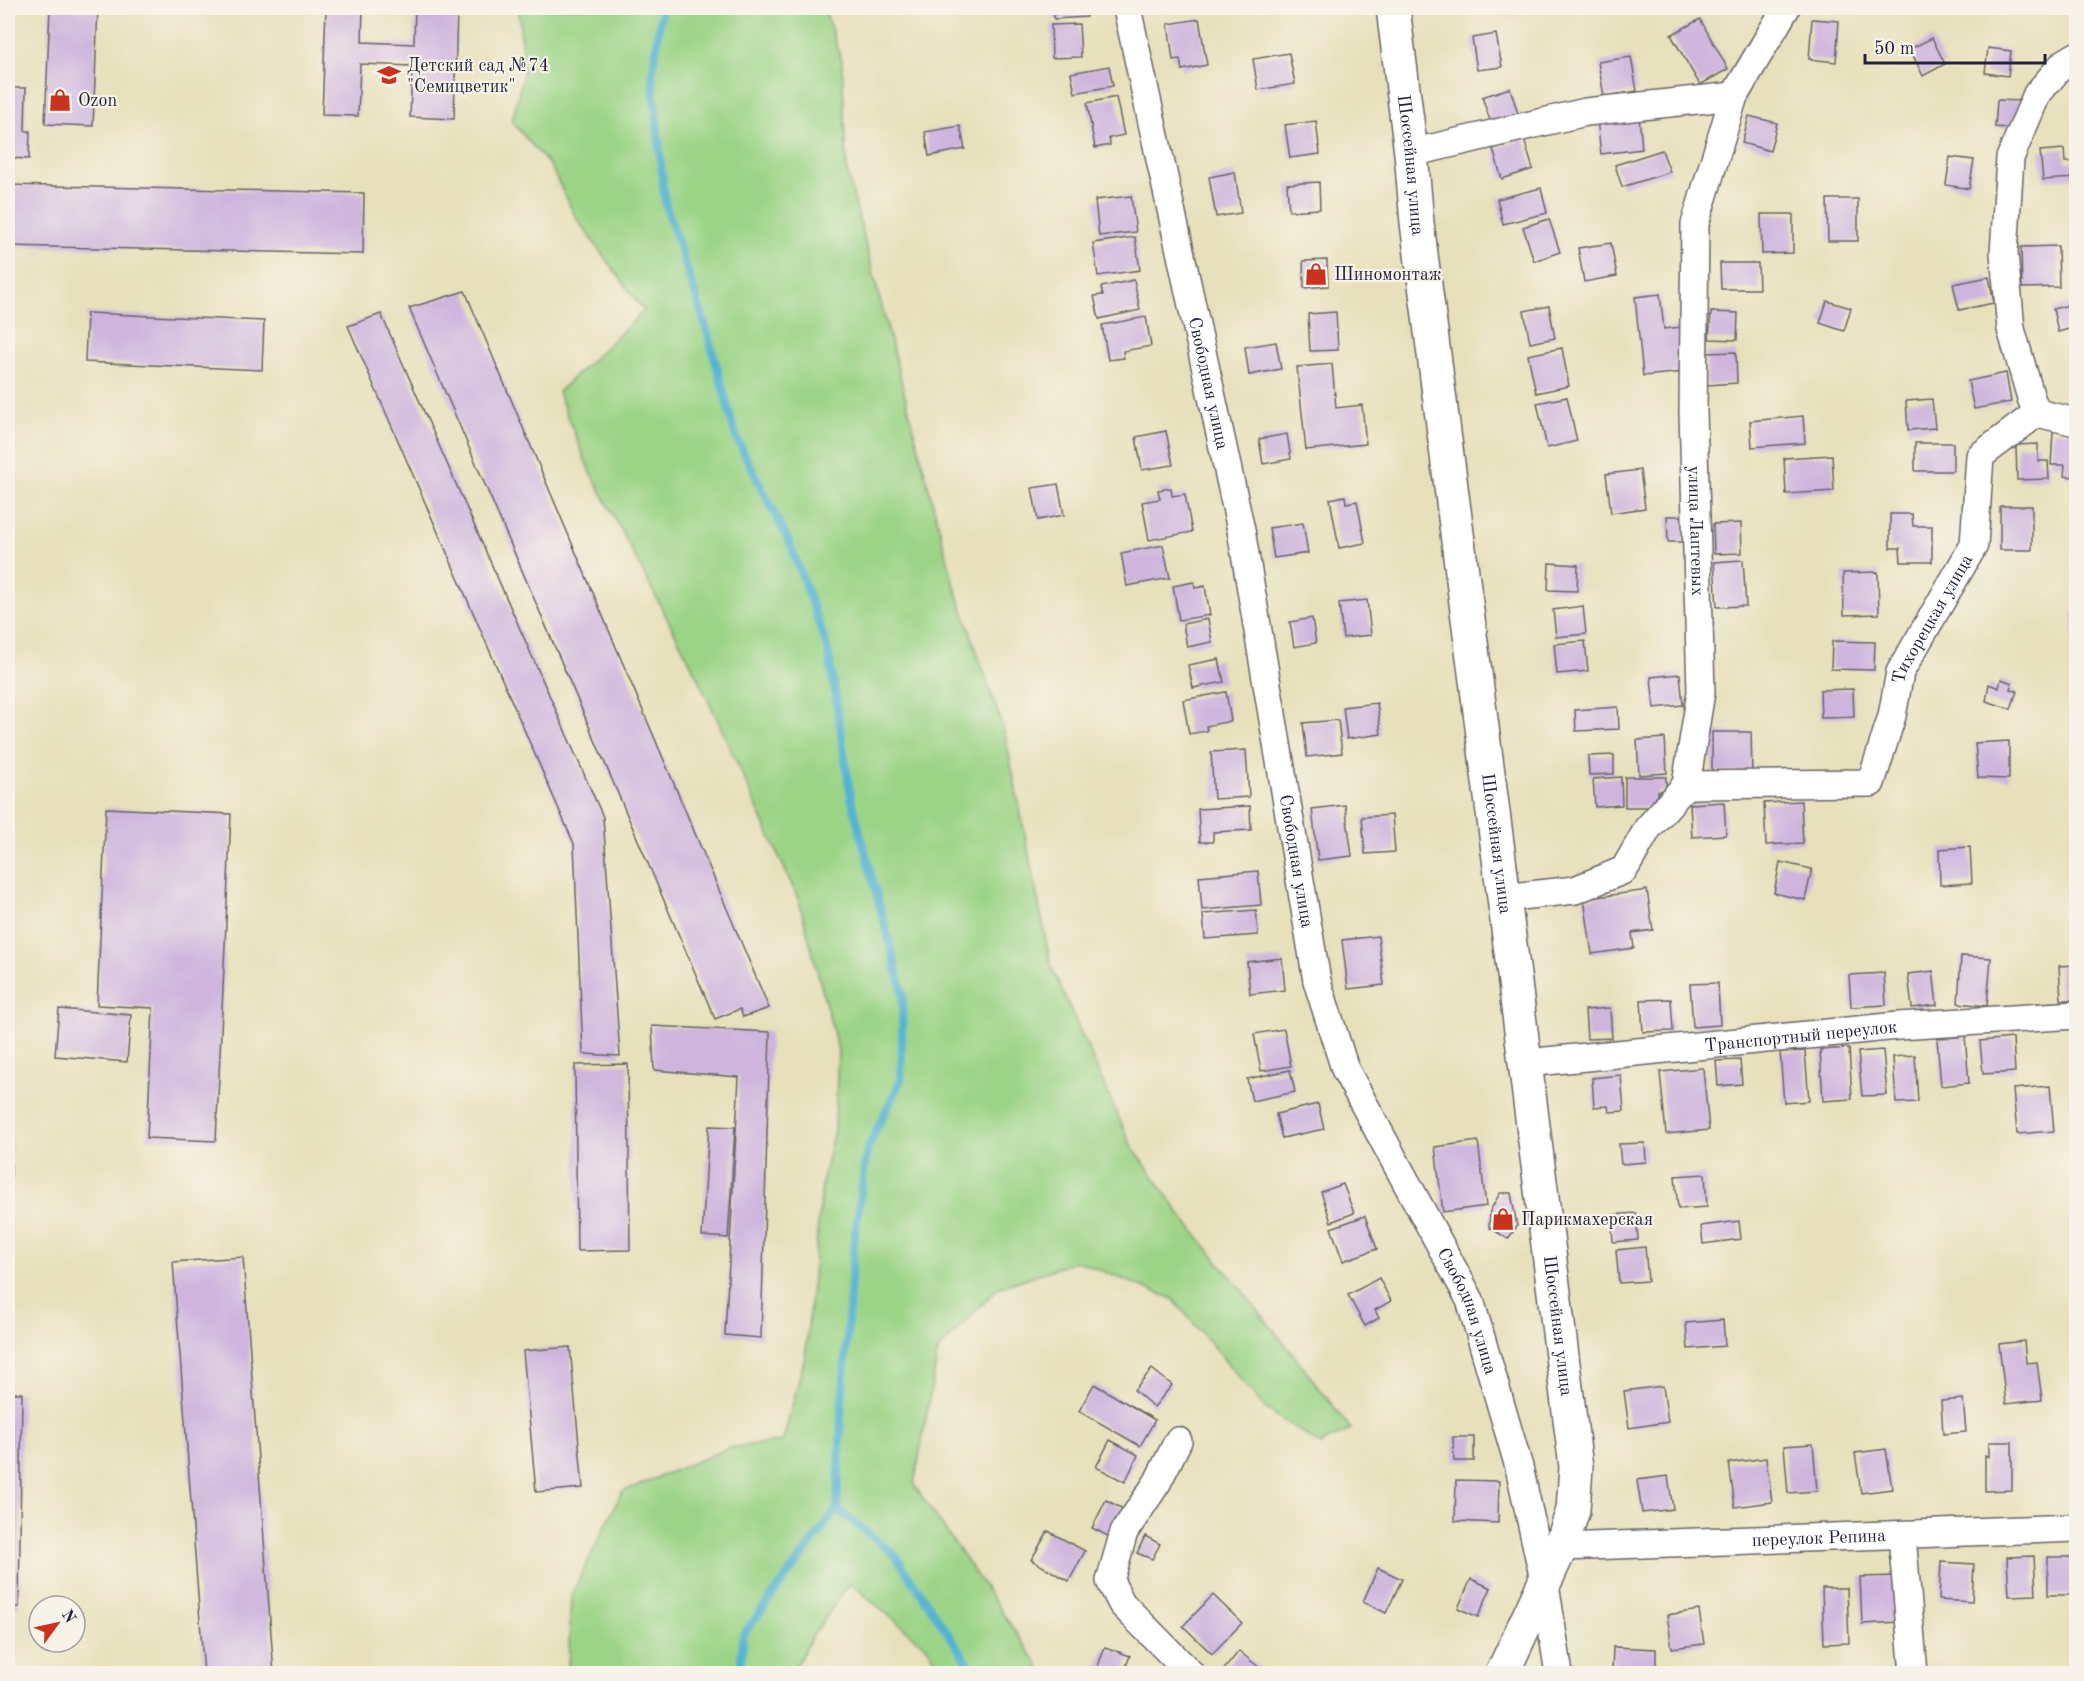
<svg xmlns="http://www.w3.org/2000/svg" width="2084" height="1681" font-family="'Old Standard TT',serif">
<rect width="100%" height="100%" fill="#f7f3e8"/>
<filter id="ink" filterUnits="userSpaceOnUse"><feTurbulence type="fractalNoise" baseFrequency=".0167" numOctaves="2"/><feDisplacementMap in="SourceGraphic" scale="12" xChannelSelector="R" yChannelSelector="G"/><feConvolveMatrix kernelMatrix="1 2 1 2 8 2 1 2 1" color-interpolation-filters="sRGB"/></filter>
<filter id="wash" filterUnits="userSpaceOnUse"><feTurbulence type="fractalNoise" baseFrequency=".008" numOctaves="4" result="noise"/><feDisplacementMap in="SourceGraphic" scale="24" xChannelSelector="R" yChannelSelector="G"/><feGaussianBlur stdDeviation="1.35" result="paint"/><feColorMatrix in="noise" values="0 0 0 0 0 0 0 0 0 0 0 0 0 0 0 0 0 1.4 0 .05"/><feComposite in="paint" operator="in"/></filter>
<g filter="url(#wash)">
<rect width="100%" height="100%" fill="#e7e0ba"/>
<polygon fill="#9cd487" stroke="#5f7b61" stroke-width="1.5" points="519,8 824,8 842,61 847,172 953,581 1005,734 1051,966 1131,1145 1180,1214 1296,1358 1351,1429 1320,1445 1266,1409 1173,1299 1077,1261 998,1288 938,1350 914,1485 1044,1673 943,1673 929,1649 850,1583 813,1635 792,1673 568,1673 571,1596 622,1492 729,1448 783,1441 805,1357 822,1184 835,1125 838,1050 799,901 724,734 691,664 587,465 558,392 644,311 576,218 551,167 512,122 523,74"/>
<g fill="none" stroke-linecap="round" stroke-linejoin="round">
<g stroke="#52b3d1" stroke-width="8">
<polyline points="662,8 652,75 665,203 706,327 736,437 790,544 828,649 851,798 903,994 901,1080 867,1149 854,1241 841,1417 837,1509 894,1554 976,1674"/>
<polyline points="740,1674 743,1635 837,1509"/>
</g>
</g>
<g id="blocks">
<g fill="#cfb5de">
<polygon points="50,8 98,8 93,126 45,124"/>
<polygon points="326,8 363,8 362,42 414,44 415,8 457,8 454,119 410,117 412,66 360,64 358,116 322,115"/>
<polygon points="1053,8 1087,8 1087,17 1054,19"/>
<polygon points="1199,19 1207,65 1182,70 1180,59 1173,60 1168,24"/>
<polygon points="1700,19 1728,69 1700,85 1671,35"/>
<polygon points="1812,19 1839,21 1836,62 1809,59"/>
<polygon points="1079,24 1081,57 1052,58 1051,25"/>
<polygon points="1496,34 1502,67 1477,70 1472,38"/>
<polygon points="1932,38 1945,64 1923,76 1910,49"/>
<polygon points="1988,48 2011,51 2008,76 1985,73"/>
<polygon points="1289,53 1295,84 1258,90 1253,59"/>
<polygon points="1631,57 1637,91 1604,97 1598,62"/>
<polygon points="1109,66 1113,86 1075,93 1071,73"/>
<polygon points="8,88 26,88 25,131 30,131 29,159 8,158"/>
<polygon points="1510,88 1520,120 1493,129 1482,97"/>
<polygon points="1116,97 1124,135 1109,138 1110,145 1095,148 1087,103"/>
<polygon points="1997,100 2020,101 2018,129 1995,127"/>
<polygon points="1639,116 1642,149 1601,154 1597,120"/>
<polygon points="1749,116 1777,123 1770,151 1742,143"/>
<polygon points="1316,121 1320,154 1290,158 1285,125"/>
<polygon points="960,126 965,149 929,156 925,132"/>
<polygon points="1524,139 1533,169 1502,179 1493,149"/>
<polygon points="2064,149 2065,162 2075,162 2076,178 2043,180 2040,151"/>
<polygon points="1662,150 1670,172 1622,187 1615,165"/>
<polygon points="1950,157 1974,160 1969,189 1946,185"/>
<polygon points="1235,172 1241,213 1216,217 1209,177"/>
<polygon points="1319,182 1320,209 1289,211 1287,184"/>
<polygon points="8,185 364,193 363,254 8,246"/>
<polygon points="1541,188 1547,213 1503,224 1497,199"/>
<polygon points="1131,196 1136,232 1099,236 1095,200"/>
<polygon points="1827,199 1858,199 1858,241 1828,241"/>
<polygon points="1761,214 1793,214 1793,253 1762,254"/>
<polygon points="1549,219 1560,252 1534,261 1523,227"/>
<polygon points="1135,237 1140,270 1098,276 1093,243"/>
<polygon points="1611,243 1617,276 1584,282 1578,248"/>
<polygon points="2058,246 2059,287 2022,288 2021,247"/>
<polygon points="1327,260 1328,286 1304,288 1303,261"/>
<polygon points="1720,263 1758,263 1759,289 1721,289"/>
<polygon points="1989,277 1994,303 1959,310 1953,284"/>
<polygon points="1134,280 1140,310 1099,319 1094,296 1103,295 1101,287"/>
<polygon points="465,291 769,1008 743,1017 740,1009 715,1019 409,308"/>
<polygon points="1660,294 1664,329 1681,327 1685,372 1643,376 1635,297"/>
<polygon points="1827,301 1851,308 1844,331 1820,323"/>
<polygon points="2076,303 2076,327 2058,332 2053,309"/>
<polygon points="1549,306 1555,338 1530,343 1524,311"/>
<polygon points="1336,312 1338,350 1310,351 1308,314"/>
<polygon points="1711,312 1738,313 1737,340 1709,339"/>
<polygon points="87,313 264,321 262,370 85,362"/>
<polygon points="381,314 603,817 620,1056 583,1054 574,844 348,326"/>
<polygon points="1146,317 1151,346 1123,351 1124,358 1108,360 1102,325"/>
<polygon points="1276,342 1281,369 1249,375 1245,347"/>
<polygon points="1562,348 1569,386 1536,393 1528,355"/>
<polygon points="1736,352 1737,383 1707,385 1706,353"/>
<polygon points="1332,364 1336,408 1362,405 1366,444 1306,450 1297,367"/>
<polygon points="2076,367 2076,397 2073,397 2072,368"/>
<polygon points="2006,373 2011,402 1974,409 1968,381"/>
<polygon points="1567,397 1577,441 1547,448 1537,403"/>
<polygon points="1932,399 1935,428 1908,430 1906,401"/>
<polygon points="1803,416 1805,443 1752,447 1750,421"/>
<polygon points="1166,431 1173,465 1142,470 1136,437"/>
<polygon points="2053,431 2076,432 2076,477 2064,476 2065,465 2051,465"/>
<polygon points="1287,434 1291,459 1263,464 1259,439"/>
<rect x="1915" y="443" width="38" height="28"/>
<polygon points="2038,444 2038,461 2048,461 2049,479 2017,480 2016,445"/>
<polygon points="1832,455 1834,491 1786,494 1784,458"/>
<polygon points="1640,470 1645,508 1611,513 1606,474"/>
<polygon points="1058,484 1064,515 1038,520 1032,488"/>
<polygon points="1171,488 1172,496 1185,494 1192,532 1149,540 1142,502 1160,499 1158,490"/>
<polygon points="1345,496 1346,503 1357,501 1365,543 1339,548 1330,499"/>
<rect x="2000" y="506" width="32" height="44"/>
<polygon points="1890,514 1912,514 1913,526 1932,526 1932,562 1901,562 1900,548 1890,548"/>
<polygon points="1667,516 1690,516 1691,542 1668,542"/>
<polygon points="1303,523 1308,553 1274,558 1269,528"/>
<polygon points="1741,523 1742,553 1714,554 1713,524"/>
<polygon points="1163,545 1170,578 1127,586 1121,553"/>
<polygon points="1743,560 1746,606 1717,607 1714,562"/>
<polygon points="1549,563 1578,565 1577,591 1548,590"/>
<polygon points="1878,572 1879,614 1844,615 1843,573"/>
<polygon points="1194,582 1195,588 1205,586 1210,615 1179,620 1173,586"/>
<polygon points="1367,600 1371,635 1343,638 1339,603"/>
<polygon points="1583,606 1586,634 1556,637 1553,610"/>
<rect x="2073" y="612" width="3" height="57"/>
<polygon points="1312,618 1316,643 1294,647 1290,622"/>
<polygon points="1208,619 1212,642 1187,647 1183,624"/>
<polygon points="1585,641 1588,671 1557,674 1554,644"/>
<polygon points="1832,641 1875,642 1874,670 1831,669"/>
<polygon points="1219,659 1224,682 1193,688 1188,665"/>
<polygon points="1680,674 1683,705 1654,708 1651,677"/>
<polygon points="2001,679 2012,683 2010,689 2017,691 2011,709 1986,701 1989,684 1999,688"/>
<polygon points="1853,689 1854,717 1821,718 1820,690"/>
<polygon points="1226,692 1231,721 1206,726 1207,731 1189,734 1183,700"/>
<polygon points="1377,703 1381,734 1347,739 1343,707"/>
<polygon points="1618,707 1619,729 1576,731 1575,710"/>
<polygon points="1338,720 1342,753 1307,757 1303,723"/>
<polygon points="1712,732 1751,732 1752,772 1712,772"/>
<polygon points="1665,738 1667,773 1639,775 1637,740"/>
<polygon points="2009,741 2009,779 1978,778 1975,743"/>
<polygon points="1246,750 1249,797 1214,799 1211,752"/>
<polygon points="1614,755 1614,774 1589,775 1588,756"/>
<polygon points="1621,777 1622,805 1595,807 1593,779"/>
<polygon points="1625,777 1666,777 1666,791 1658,791 1658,807 1625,807"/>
<polygon points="1801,801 1803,843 1766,845 1764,803"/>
<polygon points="1724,802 1726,835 1692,837 1690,804"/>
<polygon points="1345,805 1352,856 1318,860 1312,809"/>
<polygon points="1250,806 1251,830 1213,832 1213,842 1200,842 1198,809"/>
<polygon points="106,808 231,814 216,1141 147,1138 153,1008 97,1005"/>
<polygon points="1392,815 1395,852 1365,854 1362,817"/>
<polygon points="1970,847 1972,883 1940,885 1939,849"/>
<polygon points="1780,862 1812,869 1805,900 1774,893"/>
<polygon points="1258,871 1261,905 1202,910 1199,876"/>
<polygon points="1647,890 1653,930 1632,933 1634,948 1592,954 1584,899"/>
<polygon points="1256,910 1258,935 1205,939 1203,914"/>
<polygon points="1378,936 1384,985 1348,989 1342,940"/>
<polygon points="1961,956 1991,958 1987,1006 1958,1003"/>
<polygon points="1282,958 1285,990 1250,994 1247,962"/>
<polygon points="2076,965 2076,1000 2061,1000 2059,966"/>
<polygon points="1933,971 1937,1005 1912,1008 1908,974"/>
<polygon points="1884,973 1886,1005 1851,1007 1849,975"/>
<polygon points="1718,983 1720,1025 1693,1027 1690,984"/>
<polygon points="1671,999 1673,1031 1643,1032 1641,1000"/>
<polygon points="1610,1008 1612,1038 1587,1039 1585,1010"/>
<polygon points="59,1009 131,1015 127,1062 55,1056"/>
<polygon points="652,1026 770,1032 761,1338 725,1335 739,1077 654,1070"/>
<polygon points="1284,1029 1291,1066 1261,1071 1254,1034"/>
<polygon points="1965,1036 1969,1083 1941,1086 1937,1039"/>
<polygon points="2013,1038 2015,1072 1983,1074 1980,1041"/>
<polygon points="1849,1048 1852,1099 1823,1101 1820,1050"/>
<polygon points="1883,1050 1887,1095 1862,1096 1858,1052"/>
<polygon points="1805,1051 1809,1101 1784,1103 1780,1052"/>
<polygon points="1915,1055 1918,1102 1896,1103 1893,1057"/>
<polygon points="1740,1060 1742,1084 1718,1086 1716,1061"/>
<polygon points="628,1064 630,1250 577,1251 575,1065"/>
<polygon points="1703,1068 1709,1130 1666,1134 1660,1072"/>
<polygon points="1290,1070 1295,1092 1252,1101 1247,1079"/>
<polygon points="1621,1075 1624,1111 1609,1112 1608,1106 1594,1107 1592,1078"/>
<polygon points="2050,1086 2054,1131 2017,1134 2013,1089"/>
<polygon points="1318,1104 1324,1129 1282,1138 1276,1114"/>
<polygon points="709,1126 735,1127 728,1238 702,1236"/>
<polygon points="8,1131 12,1131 9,1232 8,1232"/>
<polygon points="1478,1141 1486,1206 1443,1212 1435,1147"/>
<polygon points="1645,1143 1646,1162 1621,1164 1619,1144"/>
<polygon points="1705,1174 1707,1207 1678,1209 1675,1176"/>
<polygon points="1343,1184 1354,1213 1331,1222 1321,1192"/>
<polygon points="1500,1193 1511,1193 1517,1226 1508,1239 1489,1227 1490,1211"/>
<polygon points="1636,1213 1638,1240 1613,1242 1611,1215"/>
<polygon points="1365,1216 1377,1249 1343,1261 1331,1228"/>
<polygon points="1739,1221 1741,1239 1703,1244 1701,1226"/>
<polygon points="1645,1247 1648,1281 1619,1283 1616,1250"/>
<polygon points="243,1257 274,1674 204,1674 173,1262"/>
<polygon points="1379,1278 1391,1301 1375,1310 1379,1318 1365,1326 1348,1295"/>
<polygon points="1723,1320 1725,1346 1688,1349 1686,1323"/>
<polygon points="2024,1341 2026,1363 2037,1362 2042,1400 2006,1404 1999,1344"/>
<polygon points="570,1347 583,1488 536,1492 523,1351"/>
<polygon points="1152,1369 1172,1385 1154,1407 1134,1390"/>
<polygon points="1094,1384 1155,1420 1140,1446 1079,1411"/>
<polygon points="1663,1386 1668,1422 1629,1428 1624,1391"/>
<polygon points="8,1393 22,1393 19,1607 8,1607"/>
<polygon points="1963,1399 1966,1432 1943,1434 1941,1401"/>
<polygon points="1453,1437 1474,1437 1474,1461 1454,1461"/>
<polygon points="1110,1440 1138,1455 1125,1482 1096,1467"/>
<polygon points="1989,1442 2012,1442 2012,1490 1985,1491 1985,1455 1989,1457"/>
<polygon points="1813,1444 1817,1491 1788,1493 1784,1446"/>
<polygon points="1886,1449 1892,1489 1861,1493 1855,1453"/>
<polygon points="1766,1458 1772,1502 1735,1507 1729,1463"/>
<polygon points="1668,1476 1673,1509 1642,1513 1637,1480"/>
<polygon points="1456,1480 1499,1481 1498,1523 1455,1521"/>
<polygon points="1106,1500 1125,1510 1110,1537 1092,1528"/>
<polygon points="1048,1531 1085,1551 1069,1581 1031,1560"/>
<polygon points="1145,1536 1160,1544 1152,1559 1137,1553"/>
<polygon points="2034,1556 2036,1595 2009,1596 2007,1557"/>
<rect x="2048" y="1557" width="28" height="38"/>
<polygon points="1941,1562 1974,1564 1972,1602 1939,1600"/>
<polygon points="1378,1568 1402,1579 1386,1613 1363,1602"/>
<polygon points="1898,1576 1900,1622 1862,1624 1860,1577"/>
<polygon points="1471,1579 1491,1588 1478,1617 1458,1608"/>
<polygon points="1822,1588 1847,1588 1849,1643 1824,1644"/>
<polygon points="1213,1595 1242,1623 1212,1654 1183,1626"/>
<polygon points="1699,1610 1704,1644 1672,1648 1667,1615"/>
<polygon points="1105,1647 1130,1656 1123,1674 1095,1674"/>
<polygon points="1613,1647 1656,1649 1656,1674 1612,1674"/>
<polygon points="1239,1651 1261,1669 1257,1674 1222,1672"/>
</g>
</g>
</g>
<g filter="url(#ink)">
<use href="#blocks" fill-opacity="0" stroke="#676467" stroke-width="1.5"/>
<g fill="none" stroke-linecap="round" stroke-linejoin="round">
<g stroke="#676467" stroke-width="30">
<g id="street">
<path id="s1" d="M1127,8l114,522 76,451 28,88 125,231 49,167 26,117 14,90"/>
<path id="s2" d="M1786,8l-52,88 -39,128 -2,188 8,280 -15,93 185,-2 21,-67 8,-44 74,-127 6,-89 57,-43 39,9"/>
<polyline points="1411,153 1586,112 1734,96"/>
<polyline points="2037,413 2031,398 2011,329 2004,253 2010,158 2037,94 2063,64 2076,56"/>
<polyline points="1503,898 1575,890 1624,870 1648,828 1686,785"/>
<path id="s3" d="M1526,1063l372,-37 178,-11"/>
<polyline points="1178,1441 1157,1483 1124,1532 1110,1581 1122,1604 1191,1674"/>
<polyline points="1902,1536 1914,1674"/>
<path id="s4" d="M1561,1547l515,-19"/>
</g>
</g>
<g stroke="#676467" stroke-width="36">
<g id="primary">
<path id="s5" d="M1393,8l18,145 6,70c53,415 108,829 159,1244l-3,43 -12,37 -59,127"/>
</g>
</g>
<use href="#street" stroke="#fff" stroke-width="27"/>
<use href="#primary" stroke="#fff" stroke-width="33"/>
</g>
</g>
<defs>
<g id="school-bare" transform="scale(1.8)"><path d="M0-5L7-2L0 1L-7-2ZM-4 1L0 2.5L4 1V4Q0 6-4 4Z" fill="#c8321e" stroke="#f7f3e8" stroke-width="2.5" paint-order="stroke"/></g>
<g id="shop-bare" transform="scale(1.8)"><path d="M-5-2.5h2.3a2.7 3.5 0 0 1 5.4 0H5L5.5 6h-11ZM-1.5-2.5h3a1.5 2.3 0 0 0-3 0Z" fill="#c8321e" stroke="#f7f3e8" stroke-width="2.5" paint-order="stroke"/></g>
</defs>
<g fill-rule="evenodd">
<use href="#school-bare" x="389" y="75"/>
<use href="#shop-bare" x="60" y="100"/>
<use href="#shop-bare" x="1316" y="274"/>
<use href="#shop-bare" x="1503" y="1219"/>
</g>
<g text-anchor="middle" stroke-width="4.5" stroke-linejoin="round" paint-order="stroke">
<g font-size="18" fill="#22223b" stroke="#f7f3e8" text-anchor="start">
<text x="407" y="71">Детский сад №74<tspan x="407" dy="21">"Семицветик"</tspan></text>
<text x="78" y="106">Ozon</text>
<text x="1334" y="280">Шиномонтаж</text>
<text x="1521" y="1225">Парикмахерская</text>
</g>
<g font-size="18" fill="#22223b" stroke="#f7f3e8">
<text dy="6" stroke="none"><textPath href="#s5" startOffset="158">Шоссейная улица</textPath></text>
<text dy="6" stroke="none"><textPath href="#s1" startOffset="384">Свободная улица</textPath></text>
<text dy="6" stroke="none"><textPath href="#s2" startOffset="543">улица Лаптевых</textPath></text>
<text dy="6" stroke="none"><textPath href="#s2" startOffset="1160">Тихорецкая улица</textPath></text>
<text dy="6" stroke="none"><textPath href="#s5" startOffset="842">Шоссейная улица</textPath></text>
<text dy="6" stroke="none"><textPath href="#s1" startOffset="870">Свободная улица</textPath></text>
<text dy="6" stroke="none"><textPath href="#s3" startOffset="276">Транспортный переулок</textPath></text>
<text dy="6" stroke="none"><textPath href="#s1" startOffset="1356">Свободная улица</textPath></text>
<text dy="6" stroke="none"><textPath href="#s5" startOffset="1328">Шоссейная улица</textPath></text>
<text dy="6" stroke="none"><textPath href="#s4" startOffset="258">переулок Репина</textPath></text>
</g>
</g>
<rect width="2084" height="1681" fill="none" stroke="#f7f3e8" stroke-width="30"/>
<g transform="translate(57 1624) rotate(57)"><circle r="28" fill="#f7f3e8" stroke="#a29fa3" stroke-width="1.5"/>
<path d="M0-4.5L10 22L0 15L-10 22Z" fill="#c8321e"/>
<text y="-9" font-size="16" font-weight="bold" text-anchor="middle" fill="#22223b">N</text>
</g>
<path d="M1865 54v9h180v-9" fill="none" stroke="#22223b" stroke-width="3"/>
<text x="1874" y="54" font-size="18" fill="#22223b" stroke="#f7f3e8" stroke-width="4.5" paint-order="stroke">50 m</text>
</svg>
